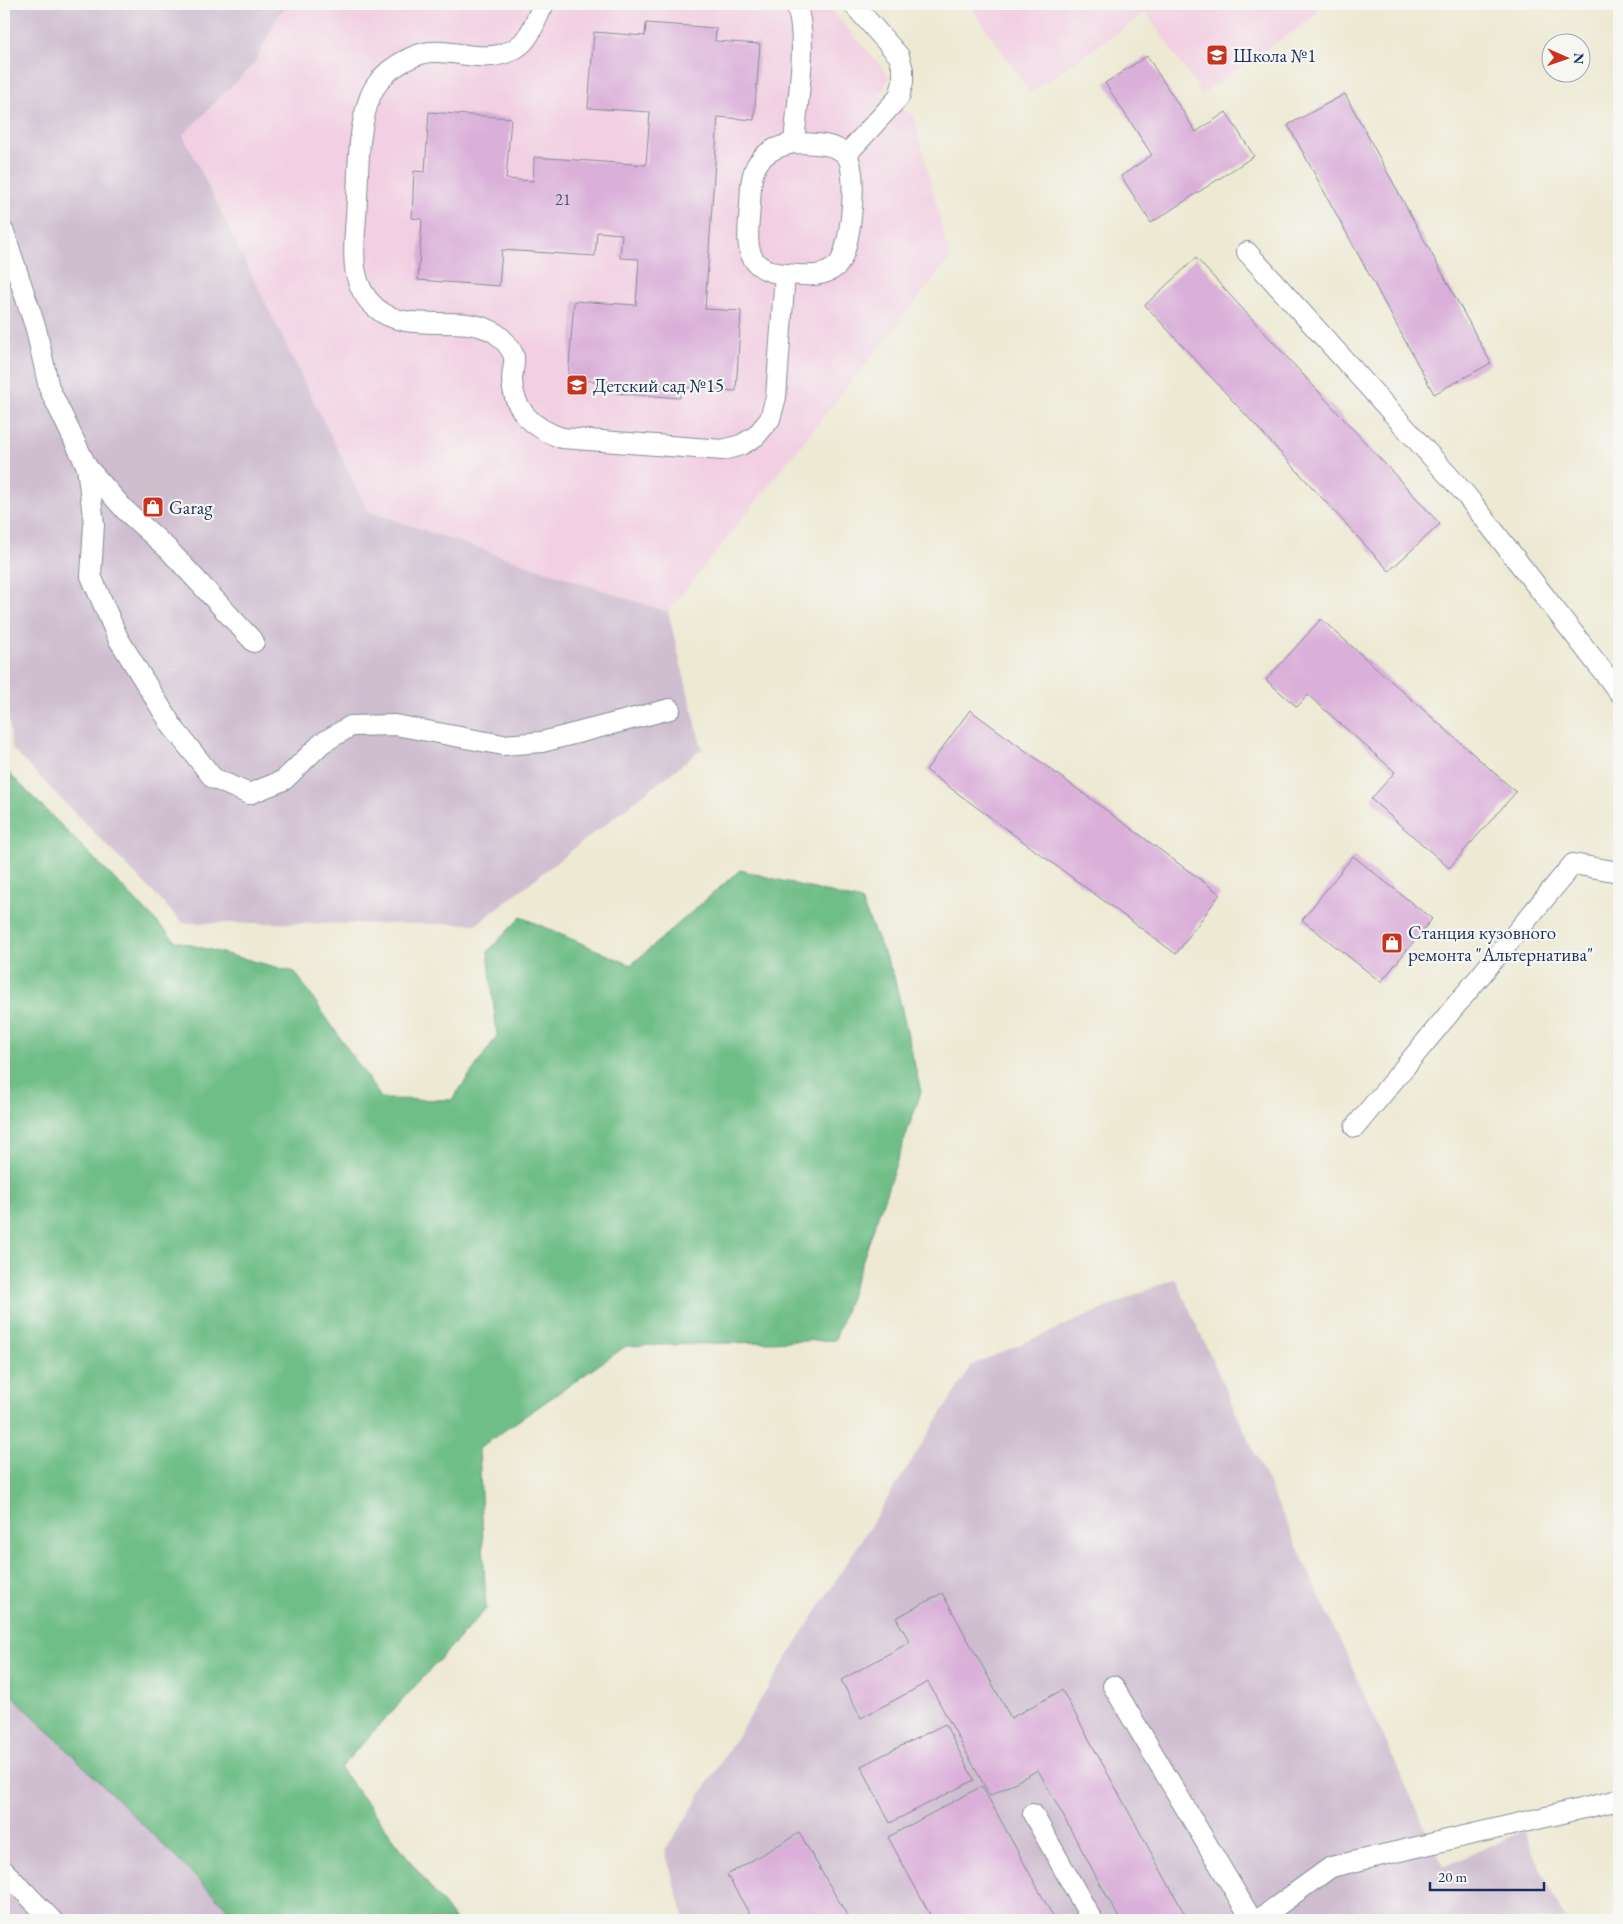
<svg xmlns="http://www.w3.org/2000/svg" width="1623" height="1924" font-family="'EB Garamond',serif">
<rect width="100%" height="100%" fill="#f6f6f2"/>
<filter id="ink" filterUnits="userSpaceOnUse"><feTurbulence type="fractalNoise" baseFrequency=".02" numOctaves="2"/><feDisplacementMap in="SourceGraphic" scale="10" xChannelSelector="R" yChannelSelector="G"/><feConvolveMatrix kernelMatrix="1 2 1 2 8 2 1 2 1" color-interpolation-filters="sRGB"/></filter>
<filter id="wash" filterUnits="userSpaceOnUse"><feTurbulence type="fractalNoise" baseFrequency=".0096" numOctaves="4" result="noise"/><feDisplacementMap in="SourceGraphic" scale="20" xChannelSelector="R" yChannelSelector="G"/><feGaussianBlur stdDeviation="1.12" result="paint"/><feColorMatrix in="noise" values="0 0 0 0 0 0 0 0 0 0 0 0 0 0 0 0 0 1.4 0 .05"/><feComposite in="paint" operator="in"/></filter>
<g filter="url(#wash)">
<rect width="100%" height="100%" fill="#ede9d3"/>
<g fill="#f2cfe2">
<polygon points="292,4 826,4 890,77 879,96 914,116 950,258 668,612 368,511 183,135 255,63 279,14"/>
<polygon points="969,4 1320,4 1315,16 1202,94 1146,13 1030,93"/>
</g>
<g fill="#cfbdd0">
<polygon points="4,4 292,4 279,14 255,63 183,135 368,511 668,612 702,749 477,924 183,923 12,749 4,676"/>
<polygon points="1175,1278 1443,1867 1523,1831 1565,1920 685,1920 665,1851 972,1365"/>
<polygon points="4,1641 333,1920 4,1920"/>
</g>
<polygon fill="#70be87" stroke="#467672" points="4,768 176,941 295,972 382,1099 452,1100 497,1036 488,951 521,917 631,965 740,870 861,901 894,976 921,1092 835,1340 626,1346 479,1448 486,1609 340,1768 455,1920 239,1920 4,1687"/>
<g id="blocks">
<g fill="#daafd9">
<polygon points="646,23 716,28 715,41 760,44 754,120 718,117 705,309 741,311 736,391 680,387 680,398 616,393 617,383 568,379 574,301 636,305 639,259 620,258 622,234 597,232 595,256 502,250 499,286 418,280 422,219 412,218 414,171 425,172 429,112 511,118 506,179 533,181 534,157 646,165 650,112 588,108 594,32 645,36"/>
<polygon points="1147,56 1196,132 1226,112 1254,156 1151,223 1121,176 1152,155 1105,83"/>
<polygon points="1345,94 1491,363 1434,394 1288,125"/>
<polygon points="1196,258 1440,524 1389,571 1145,305"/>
<polygon points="1321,619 1516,792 1449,868 1371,799 1395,772 1308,695 1297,707 1266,680"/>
<polygon points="970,710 1220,894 1176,954 926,770"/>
<polygon points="1353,856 1432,919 1381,982 1302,920"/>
<polygon points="942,1593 1011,1718 1062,1690 1188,1920 1120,1920 1038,1770 990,1796 928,1682 861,1718 841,1680 910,1642 896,1618"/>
<polygon points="945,1724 974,1780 890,1823 861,1766"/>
<polygon points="982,1786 1055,1920 933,1920 888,1837"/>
<polygon points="799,1833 850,1920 753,1920 727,1875"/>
</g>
</g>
</g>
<g filter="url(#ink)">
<use href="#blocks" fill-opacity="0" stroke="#848c98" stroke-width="1"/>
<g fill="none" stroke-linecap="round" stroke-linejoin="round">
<g stroke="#848c98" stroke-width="22">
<g id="service">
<path d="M544,4c-9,15 -12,34 -28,44 -30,19 -63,-1 -92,5 -12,3 -21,8 -31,15 -9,6 -19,18 -23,29 -14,37 -11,80 -14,119 -2,33 -8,68 20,92 31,27 81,5 116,23 9,5 19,16 22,26 1,7 -2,15 -2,23 1,31 23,49 50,58l161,12 18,-5 15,-9 14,-17 6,-22 9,-123c-45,-4 -37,-35 -35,-69 1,-14 0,-30 8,-42 9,-13 22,-17 36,-20 3,-40 15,-104 2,-139"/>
<polyline points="846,155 899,97 903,82 903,70 899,56 853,4"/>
<polyline points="4,232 36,329 49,388 87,467 125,510 168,549 254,642"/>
<polyline points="1247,252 1466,495 1619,692"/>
<path d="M785,274c19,1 36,5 52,-8 14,-13 22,-97 9,-111 -12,-13 -36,-11 -52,-12"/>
<polyline points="87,467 94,524 91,576 118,638 172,726 213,778 249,794 284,780 322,743 351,726 395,725 503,745 542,742 670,709"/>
<polyline points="1355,1127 1573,864 1619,872"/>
<polyline points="1113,1686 1252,1920"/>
<polyline points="1033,1814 1092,1920"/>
<polyline points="4,1871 52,1920"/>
<polyline points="1258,1920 1331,1867 1619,1800"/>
</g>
</g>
<use href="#service" stroke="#fff" stroke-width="20"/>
</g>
</g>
<defs>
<g id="school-square" transform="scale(1.125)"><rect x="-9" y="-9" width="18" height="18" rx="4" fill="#c8321e" stroke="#f6f6f2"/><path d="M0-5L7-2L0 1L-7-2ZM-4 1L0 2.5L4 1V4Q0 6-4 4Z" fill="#fff"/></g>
<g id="shop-square" transform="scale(1.125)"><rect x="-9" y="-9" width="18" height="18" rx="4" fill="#c8321e" stroke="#f6f6f2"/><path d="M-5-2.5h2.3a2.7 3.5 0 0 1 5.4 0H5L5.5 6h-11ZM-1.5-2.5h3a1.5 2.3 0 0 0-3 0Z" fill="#fff"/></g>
</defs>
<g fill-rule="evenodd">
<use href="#school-square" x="1217" y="55"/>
<use href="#school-square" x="577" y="385"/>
<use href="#shop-square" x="153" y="507"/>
<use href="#shop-square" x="1392" y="943"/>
</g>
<g text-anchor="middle" stroke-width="4.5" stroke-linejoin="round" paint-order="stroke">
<g font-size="16" fill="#4b4f7d">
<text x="563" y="205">21</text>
</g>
<g font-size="19" fill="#1b2f5e" stroke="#f6f6f2" text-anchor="start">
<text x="1233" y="62">Школа №1</text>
<text x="593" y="392">Детский сад №15</text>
<text x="169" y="514">Garag</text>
<text x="1408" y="939">Станция кузовного<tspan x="1408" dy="22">ремонта "Альтернатива"</tspan></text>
</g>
</g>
<rect width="1623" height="1924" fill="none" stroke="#f6f6f2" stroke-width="20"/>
<g transform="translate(1566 58) rotate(92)"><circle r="24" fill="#f6f6f2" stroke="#9ea6b7"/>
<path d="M0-4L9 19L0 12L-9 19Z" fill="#c8321e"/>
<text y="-8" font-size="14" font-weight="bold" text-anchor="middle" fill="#1b2f5e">N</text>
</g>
<path d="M1430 1882v8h114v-8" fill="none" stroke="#1b2f5e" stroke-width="2.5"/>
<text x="1438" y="1882" font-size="15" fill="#1b2f5e" stroke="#f6f6f2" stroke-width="4" paint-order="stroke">20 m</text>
</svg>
